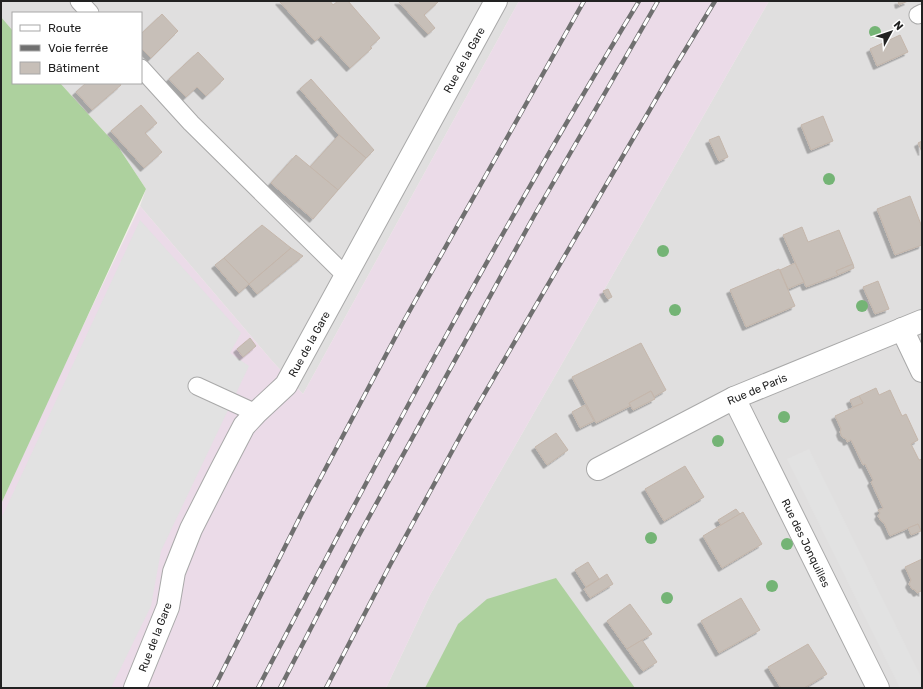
<svg xmlns="http://www.w3.org/2000/svg" width="923" height="689" font-family="Rubik,sans-serif">
<defs>
<filter id="shadow"><feDropShadow dx="-3.5" dy="3.5" stdDeviation="0" flood-color="#0004"/></filter>
</defs>
<rect width="100%" height="100%" fill="#f2efe9"/>
<g fill="#e0dfdf">
<polygon points="1,1 519,1 303,394 273,362 140,206 146,189 119,148 60,83 141,83 141,13 13,13 13,31 1,17"/>
<polygon points="769,1 922,1 922,688 386,688 430,595"/>
</g>
<polygon fill="#ebdbe8" points="519,1 769,1 430,595 386,688 1,688 1,504 46,404 140,206 273,362 303,394"/>
<g fill="#add19e">
<polygon points="1,17 13,31 13,83 60,83 119,148 146,189 1,504"/>
<polygon points="556,578 635,688 425,688 458,624 487,599"/>
</g>
<g fill="#e2e2e2">
<polygon points="140,220 241,333 230,353 249,366 161,551 151,606 111,688 1,688 1,519"/>
<polygon points="809,449 922,679 922,688 900,688 787,459"/>
</g>
<g fill="#c7bfb8" stroke="#c4b6ab" filter="url(#shadow)">
<polygon points="279,1 330,1 333,5 338,1 348,1 380,38 370,47 372,48 350,68 321,36 315,41"/>
<polygon points="398,1 439,1 424,15 435,28 428,34"/>
<polygon points="898,1 908,1 899,5"/>
<polygon points="162,14 178,31 151,58 141,48 141,34"/>
<polygon points="900,35 908,52 877,66 870,49"/>
<polygon points="198,52 224,79 206,96 197,87 186,97 169,79"/>
<polygon points="311,79 374,150 366,158 339,135 300,89"/>
<polygon points="86,83 120,83 121,85 92,110 76,92"/>
<polygon points="141,105 157,123 145,133 162,152 144,168 111,131"/>
<polygon points="823,116 833,141 811,150 801,125"/>
<polygon points="339,135 366,158 338,190 310,167"/>
<polygon points="719,136 728,157 719,161 709,140"/>
<polygon points="922,141 922,152 918,143"/>
<polygon points="296,155 338,190 313,219 271,183"/>
<polygon points="910,196 922,227 922,245 895,255 877,209"/>
<polygon points="262,225 291,248 249,284 224,258"/>
<polygon points="802,227 808,242 839,230 853,264 836,271 838,275 806,287 783,235"/>
<polygon points="291,248 303,256 257,294 249,284"/>
<polygon points="224,258 249,284 239,293 215,265"/>
<polygon points="795,263 804,282 788,289 780,270"/>
<polygon points="853,264 854,268 838,275 836,271"/>
<polygon points="779,269 795,306 746,327 730,290"/>
<polygon points="878,281 889,309 875,314 863,287"/>
<polygon points="608,289 612,297 608,299 603,291"/>
<polygon points="250,338 256,346 243,357 237,349"/>
<polygon points="641,343 666,390 654,397 651,391 629,403 630,406 596,423 572,377"/>
<polygon points="876,388 879,395 890,390 902,416 906,414 918,440 911,444 919,460 922,459 922,530 921,531 918,524 890,536 884,523 881,521 878,516 880,513 878,510 883,508 871,482 873,480 865,464 863,465 851,440 847,442 846,439 842,437 840,432 841,429 835,416 863,403 859,396"/>
<polygon points="651,391 655,399 633,410 629,403"/>
<polygon points="859,396 863,403 853,407 850,400"/>
<polygon points="585,405 594,421 580,428 572,412"/>
<polygon points="556,433 568,450 547,465 535,447"/>
<polygon points="685,466 704,497 664,521 645,489"/>
<polygon points="736,509 740,514 721,525 718,520"/>
<polygon points="743,512 762,544 722,568 703,536"/>
<polygon points="918,524 921,531 911,535 908,528"/>
<polygon points="922,559 922,593 921,591 917,593 915,590 912,589 909,584 911,580 905,567"/>
<polygon points="588,562 599,579 586,587 575,570"/>
<polygon points="607,574 613,584 590,598 584,589"/>
<polygon points="741,598 760,630 719,653 701,621"/>
<polygon points="630,604 652,634 627,649 607,621"/>
<polygon points="642,640 657,662 643,671 627,649"/>
<polygon points="808,644 827,674 804,688 781,688 768,667"/>
</g>
<g fill="none" stroke-linecap="round" stroke-linejoin="round">
<g stroke="#a9a9a9" stroke-width="19">
<g id="service">
<polyline points="79,1 90,13"/>
<polyline points="918,15 922,13"/>
<polyline points="141,68 191,123 346,276"/>
<polyline points="197,386 256,413"/>
</g>
</g>
<g stroke="#a9a9a9" stroke-width="24">
<g id="minor">
<polyline points="902,329 922,371"/>
<polyline points="734,398 878,688"/>
<polyline points="598,469 734,398 922,321"/>
<polyline points="135,688 168,607 174,572 191,529 221,470 244,426 256,413 286,385 496,1"/>
</g>
</g>
<use href="#service" stroke="#fff" stroke-width="17"/>
<use href="#minor" stroke="#fff" stroke-width="22"/>
<g stroke="#707070" stroke-width="4.5">
<g id="rail">
<polyline points="214,688 303,511 405,319 584,1"/>
<path d="M258,688c121,-232 245,-463 381,-687"/>
<polyline points="280,688 358,537 534,216 658,1"/>
<polyline points="326,688 390,565 468,422 673,70 715,1"/>
</g>
</g>
<use href="#rail" stroke="#fff" stroke-width="3" stroke-dasharray="9" stroke-linecap="butt"/>
</g>
<g fill="#74b475">
<circle cx="875" cy="32" r="6"/>
<circle cx="829" cy="179" r="6"/>
<circle cx="663" cy="251" r="6"/>
<circle cx="862" cy="306" r="6"/>
<circle cx="675" cy="310" r="6"/>
<circle cx="784" cy="417" r="6"/>
<circle cx="718" cy="441" r="6"/>
<circle cx="651" cy="538" r="6"/>
<circle cx="787" cy="544" r="6"/>
<circle cx="772" cy="586" r="6"/>
<circle cx="667" cy="598" r="6"/>
</g>
<g text-anchor="middle" stroke-width="3" stroke-linejoin="round" paint-order="stroke">
<g font-size="11" fill="#222" stroke="#fff">
<text transform="translate(464 60) rotate(-61)" y="4">Rue de la Gare</text>
<text transform="translate(309 344) rotate(-61)" y="4">Rue de la Gare</text>
<text transform="translate(757 389) rotate(-23)" y="4">Rue de Paris</text>
<text transform="translate(806 543) rotate(64)" y="4">Rue des Jonquilles</text>
<text transform="translate(155 637) rotate(-69)" y="4">Rue de la Gare</text>
</g>
</g>
<rect width="923" height="689" fill="none" stroke="#222222" stroke-width="4"/>
<rect x="12" y="12" width="130" height="72" fill="#ffffff" stroke="#a7a7a7"/>
<rect x="20" y="25" width="20" height="6" fill="#ffffff" stroke="#a7a7a7"/>
<text x="48" y="32" font-size="12" fill="#222222">Route</text>
<rect x="20" y="45" width="20" height="6" fill="#707070" stroke="#a7a7a7"/>
<text x="48" y="52" font-size="12" fill="#222222">Voie ferrée</text>
<rect x="20" y="62" width="20" height="12" fill="#c7bfb8" stroke="#a7a7a7"/>
<text x="48" y="72" font-size="12" fill="#222222">Bâtiment</text>
<g transform="translate(891 32) rotate(50)" stroke="#ffffff" stroke-width="3" paint-order="stroke">
<path d="M0-3L7 15L0 10L-7 15Z" fill="#222222"/>
<text y="-6" font-size="11" font-weight="bold" text-anchor="middle" fill="#222222">N</text>
</g>
</svg>
